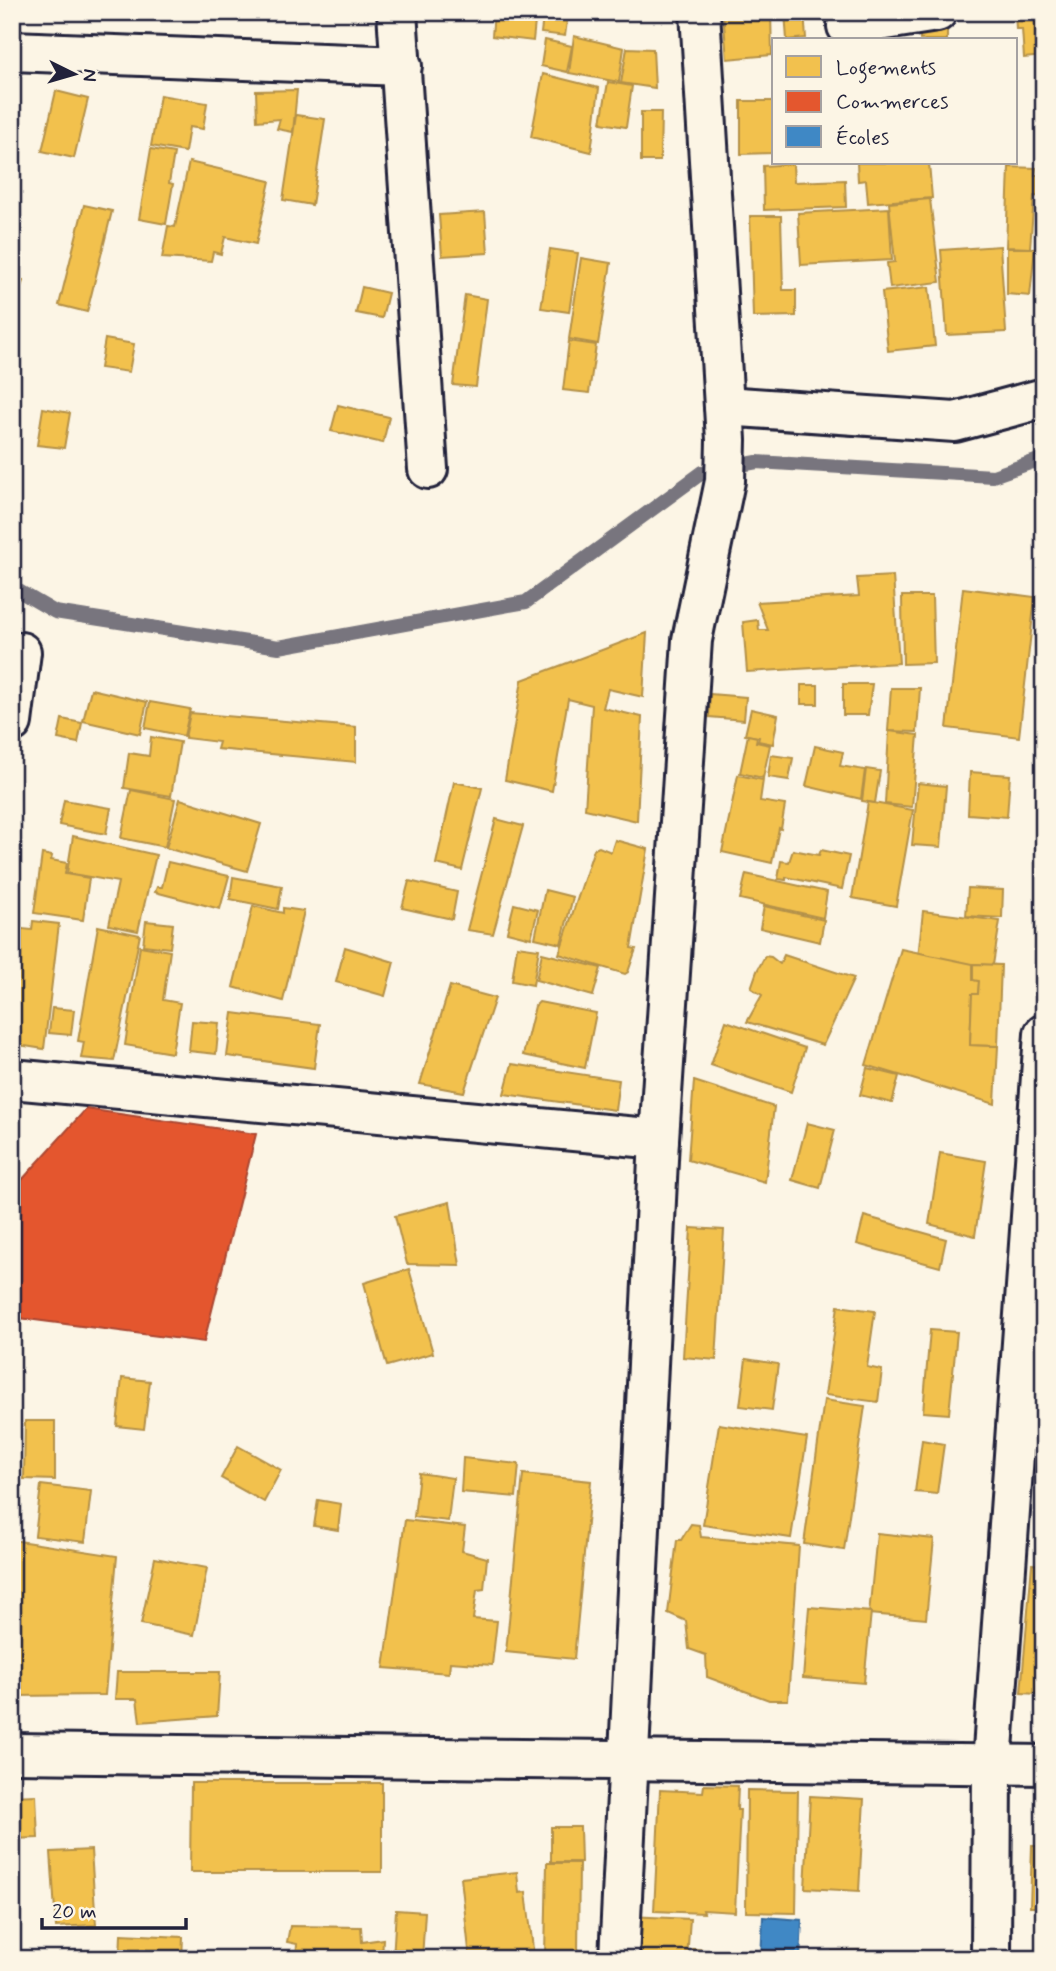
<svg xmlns="http://www.w3.org/2000/svg" width="1056" height="1971" font-family="Mynerve,sans-serif">
<rect width="100%" height="100%" fill="#fcf5e5"/>
<filter id="ink" filterUnits="userSpaceOnUse"><feTurbulence type="fractalNoise" baseFrequency=".0143" numOctaves="2"/><feDisplacementMap in="SourceGraphic" scale="14" xChannelSelector="R" yChannelSelector="G"/><feConvolveMatrix kernelMatrix="1 2 1 2 8 2 1 2 1" color-interpolation-filters="sRGB"/></filter>
<g filter="url(#ink)">
<g fill="#f2c14e" stroke="#b49148" stroke-width="2">
<polygon points="494,12 536,12 533,41 492,36"/>
<polygon points="545,12 573,12 573,20 545,17"/>
<polygon points="723,12 771,12 772,55 727,59"/>
<polygon points="785,12 804,12 806,38 787,40"/>
<polygon points="1015,12 1044,12 1044,56 1024,58 1022,29 1016,29"/>
<polygon points="543,17 567,21 565,36 541,33"/>
<polygon points="947,23 947,40 920,40 920,28"/>
<polygon points="574,36 624,48 619,82 569,73"/>
<polygon points="545,40 572,46 567,72 541,66"/>
<polygon points="627,48 653,49 655,88 621,83"/>
<polygon points="543,74 599,88 591,152 531,137"/>
<polygon points="608,82 632,86 626,127 601,123"/>
<polygon points="297,90 293,132 277,129 280,119 257,121 256,91"/>
<polygon points="56,91 88,99 74,158 42,151"/>
<polygon points="160,95 207,103 203,129 189,127 185,152 151,146"/>
<polygon points="741,101 774,101 774,153 741,154"/>
<polygon points="641,112 661,112 660,161 641,161"/>
<polygon points="296,115 325,119 312,205 283,200"/>
<polygon points="151,149 174,153 169,183 173,184 166,224 139,219"/>
<polygon points="189,162 270,181 256,244 225,237 221,254 213,252 211,261 162,258 168,226 175,227"/>
<polygon points="857,163 929,163 932,198 868,203 866,180 858,181"/>
<polygon points="793,164 794,182 845,180 846,207 764,210 763,166"/>
<polygon points="1009,167 1036,168 1035,175 1044,175 1044,197 1034,196 1030,248 1006,247"/>
<polygon points="930,199 940,282 890,288 887,263 895,262 889,203"/>
<polygon points="84,205 112,211 87,312 59,305"/>
<polygon points="889,208 892,260 801,265 798,213"/>
<polygon points="485,212 488,253 442,256 439,215"/>
<polygon points="750,216 781,216 783,290 796,290 796,316 753,317"/>
<polygon points="1000,246 1006,332 947,335 941,250"/>
<polygon points="1007,248 1035,248 1030,296 1007,294"/>
<polygon points="550,249 578,253 569,312 541,308"/>
<polygon points="581,258 611,263 598,344 569,339"/>
<polygon points="12,278 23,281 17,299 12,298"/>
<polygon points="362,287 388,293 382,318 356,313"/>
<polygon points="929,287 935,346 888,351 882,292"/>
<polygon points="465,295 487,299 476,387 453,385"/>
<polygon points="105,339 134,344 129,372 100,368"/>
<polygon points="569,341 596,345 589,393 563,390"/>
<polygon points="338,405 389,417 383,443 331,431"/>
<polygon points="43,408 70,413 64,448 37,445"/>
<polygon points="893,576 899,663 747,672 743,622 758,620 759,630 768,630 757,602 859,596 857,578"/>
<polygon points="963,588 1035,597 1019,737 947,728"/>
<polygon points="902,596 932,596 934,663 903,664"/>
<polygon points="647,633 643,697 608,689 603,708 642,717 637,821 585,809 592,705 568,699 552,791 505,780 522,680"/>
<polygon points="843,684 872,684 868,715 843,715"/>
<rect x="801" y="685" width="17" height="19"/>
<polygon points="891,688 920,688 917,732 888,731"/>
<polygon points="91,689 147,702 140,734 83,721"/>
<polygon points="710,694 746,697 744,720 709,717"/>
<polygon points="150,702 190,709 184,736 145,728"/>
<polygon points="751,709 778,715 773,744 758,741 759,737 745,735"/>
<polygon points="190,713 356,727 356,762 217,749 219,742 185,738"/>
<polygon points="62,719 82,723 78,743 58,739"/>
<polygon points="889,731 918,735 912,807 885,804"/>
<polygon points="748,735 757,737 756,742 770,745 763,778 740,773"/>
<polygon points="151,737 180,742 171,796 124,788 129,753 149,756"/>
<polygon points="815,746 843,752 840,766 865,770 861,799 806,786"/>
<polygon points="771,755 793,758 789,780 768,777"/>
<polygon points="866,769 880,771 875,803 862,801"/>
<polygon points="970,772 1010,775 1007,817 968,814"/>
<polygon points="738,775 763,780 760,801 785,805 781,829 779,828 772,863 722,852"/>
<polygon points="454,782 482,788 462,870 436,864"/>
<polygon points="918,783 946,786 941,847 912,845"/>
<polygon points="131,790 175,799 165,847 121,838"/>
<polygon points="180,799 261,824 247,871 166,848"/>
<polygon points="64,800 111,808 106,834 59,825"/>
<polygon points="868,802 913,810 896,906 852,898"/>
<polygon points="496,819 523,826 493,934 467,930"/>
<polygon points="73,836 156,855 138,931 109,925 118,882 67,873"/>
<polygon points="615,840 648,849 631,948 636,949 628,972 625,974 559,954 594,849 599,847 611,852"/>
<polygon points="793,850 819,855 821,850 849,856 842,889 786,877 786,880 778,879 781,861 789,862"/>
<polygon points="42,854 52,856 51,860 67,863 65,874 89,878 83,920 34,913"/>
<polygon points="168,862 229,876 220,909 155,892 157,887 162,887"/>
<polygon points="746,874 827,892 823,918 740,899"/>
<polygon points="233,877 282,886 278,909 230,899"/>
<polygon points="409,881 457,892 452,919 402,908"/>
<polygon points="968,888 1003,890 1002,918 966,916"/>
<polygon points="545,890 573,897 561,944 535,938"/>
<polygon points="514,904 538,910 531,938 507,932"/>
<polygon points="253,906 283,913 283,908 304,911 283,1001 233,987"/>
<polygon points="764,906 824,920 820,942 760,928"/>
<polygon points="923,911 1000,921 993,965 973,964 972,986 920,978 921,958 918,957"/>
<polygon points="33,921 59,924 44,1049 12,1044 13,928 32,930"/>
<polygon points="146,921 173,924 170,948 143,945"/>
<polygon points="98,926 140,935 114,1061 81,1058 84,1042 78,1041"/>
<polygon points="140,946 170,951 163,1000 180,1003 172,1053 125,1045"/>
<polygon points="517,946 539,949 533,985 512,981"/>
<polygon points="345,947 394,962 385,996 336,982"/>
<polygon points="901,949 973,964 973,980 979,981 978,994 972,994 970,1045 998,1046 995,1104 866,1065"/>
<polygon points="542,953 601,968 593,996 536,980"/>
<polygon points="784,955 854,978 823,1045 747,1022 762,995 751,988 757,971 765,956 771,957 780,964"/>
<polygon points="973,964 1001,965 998,1046 970,1045 972,994 978,994 979,981 973,980"/>
<polygon points="450,986 495,998 464,1092 420,1084"/>
<polygon points="539,1002 596,1013 585,1068 523,1055 535,1006"/>
<polygon points="52,1008 74,1010 71,1035 49,1033"/>
<polygon points="233,1013 320,1024 314,1068 227,1056"/>
<polygon points="192,1021 219,1023 216,1054 189,1051"/>
<polygon points="726,1021 805,1048 791,1092 711,1065"/>
<polygon points="512,1064 619,1080 615,1110 504,1094"/>
<polygon points="867,1068 899,1076 892,1103 860,1095"/>
<polygon points="694,1081 774,1107 765,1182 688,1160"/>
<polygon points="807,1123 835,1130 820,1188 792,1180"/>
<polygon points="940,1153 986,1161 975,1236 929,1224"/>
<polygon points="450,1202 460,1265 407,1264 395,1216"/>
<polygon points="864,1216 946,1239 940,1267 857,1244"/>
<polygon points="691,1228 724,1230 716,1360 683,1357"/>
<polygon points="409,1269 433,1353 387,1366 364,1283"/>
<polygon points="838,1306 875,1311 867,1367 882,1370 878,1402 825,1395"/>
<polygon points="930,1330 957,1332 949,1414 923,1412"/>
<polygon points="746,1359 778,1364 772,1410 740,1406"/>
<polygon points="122,1378 150,1381 144,1429 117,1426"/>
<polygon points="824,1400 865,1406 844,1550 804,1544"/>
<polygon points="25,1421 55,1421 55,1480 24,1479"/>
<polygon points="719,1424 807,1438 791,1538 703,1525"/>
<polygon points="12,1439 20,1493 12,1494"/>
<polygon points="922,1440 944,1444 937,1494 915,1492"/>
<polygon points="238,1446 281,1470 264,1502 221,1478"/>
<polygon points="463,1458 519,1464 516,1497 461,1492"/>
<polygon points="419,1473 453,1478 448,1521 414,1517"/>
<polygon points="523,1474 591,1481 574,1659 506,1652"/>
<polygon points="41,1485 91,1491 85,1542 35,1536"/>
<polygon points="318,1500 341,1504 338,1530 314,1526"/>
<polygon points="405,1520 465,1527 462,1551 487,1558 484,1589 477,1590 473,1619 497,1621 492,1665 450,1662 449,1673 384,1668"/>
<polygon points="691,1524 699,1525 701,1537 799,1546 788,1700 769,1700 707,1677 706,1655 689,1649 686,1621 668,1613 677,1540 681,1540"/>
<polygon points="877,1533 934,1539 926,1619 869,1614"/>
<polygon points="12,1540 117,1556 105,1695 14,1696 12,1678"/>
<polygon points="155,1558 207,1568 194,1635 141,1624"/>
<polygon points="1032,1564 1044,1565 1044,1622 1037,1694 1021,1693"/>
<polygon points="809,1607 871,1612 864,1683 803,1678"/>
<polygon points="117,1672 220,1672 217,1716 140,1722 137,1699 115,1699"/>
<polygon points="191,1783 382,1783 382,1872 190,1872"/>
<polygon points="704,1785 738,1786 737,1810 740,1810 735,1912 703,1910 704,1913 654,1911 660,1790 703,1792"/>
<polygon points="747,1790 798,1791 796,1913 746,1912"/>
<polygon points="36,1795 38,1838 12,1839 12,1796"/>
<polygon points="810,1796 864,1799 859,1891 805,1888"/>
<polygon points="551,1827 580,1827 581,1862 551,1862"/>
<polygon points="1032,1846 1044,1846 1044,1907 1030,1907"/>
<polygon points="91,1850 96,1925 56,1927 51,1852"/>
<polygon points="547,1863 579,1863 578,1955 545,1954"/>
<polygon points="517,1872 519,1893 526,1892 534,1957 520,1959 470,1959 461,1878"/>
<polygon points="396,1910 425,1912 422,1959 393,1959"/>
<polygon points="630,1916 690,1919 687,1959 628,1959"/>
<polygon points="290,1926 361,1927 362,1942 383,1939 382,1959 296,1959 297,1944 287,1942"/>
<polygon points="121,1934 183,1937 182,1959 120,1959"/>
<polygon points="693,1949 751,1954 750,1959 693,1959"/>
<polygon points="866,1950 866,1959 832,1959 832,1951"/>
</g>
<polygon fill="#e4572e" stroke="#aa4732" stroke-width="2" points="86,1109 256,1134 204,1342 12,1317 12,1191"/>
<polygon fill="#3f88c5" stroke="#36699c" stroke-width="2" points="763,1917 802,1920 800,1959 761,1959"/>
<g fill="none" stroke-linecap="round" stroke-linejoin="round">
<polyline stroke="#78757e" stroke-width="14" points="12,587 55,612 279,647 526,602 703,472 757,462 993,476 1044,458"/>
<g stroke="#22223b" stroke-width="44">
<g id="street">
<polyline points="397,12 428,469"/>
<polyline points="847,26 937,12"/>
<polyline points="12,51 402,66"/>
<polyline points="724,406 955,422 1044,398"/>
<polyline points="12,722 21,652"/>
<polyline points="12,1079 659,1139"/>
<polyline points="12,1753 1044,1765"/>
<polyline points="619,1959 659,1139 692,640 725,481 726,440 700,12"/>
<polyline points="991,1959 992,1764 1044,1034"/>
</g>
</g>
<use href="#street" stroke="#fcf5e5" stroke-width="38"/>
</g>
</g>
<rect width="1056" height="1971" fill="none" stroke="#fcf5e5" stroke-width="42"/>
<rect x="21" y="21" width="1014" height="1929" fill="none" stroke="#22223b" stroke-width="2.5" filter="url(#ink)"/>
<rect x="772" y="38" width="245" height="126" fill="#fcf5e5" stroke="#a5a1a1" stroke-width="2"/>
<rect x="786" y="56" width="35" height="21" fill="#f2c14e" stroke="#a5a1a1" stroke-width="2"/>
<text x="836" y="74" font-size="21" fill="#22223b">Logements</text>
<rect x="786" y="91" width="35" height="21" fill="#e4572e" stroke="#a5a1a1" stroke-width="2"/>
<text x="836" y="108" font-size="21" fill="#22223b">Commerces</text>
<rect x="786" y="126" width="35" height="21" fill="#3f88c5" stroke="#a5a1a1" stroke-width="2"/>
<text x="836" y="144" font-size="21" fill="#22223b">Écoles</text>
<g transform="translate(74 74) rotate(95)" stroke="#fcf5e5" stroke-width="5" paint-order="stroke">
<path d="M0-5L12 26L0 18L-12 26Z" fill="#22223b"/>
<text y="-10" font-size="19" font-weight="bold" text-anchor="middle" fill="#22223b">N</text>
</g>
<path d="M42 1918v10h144v-10" fill="none" stroke="#22223b" stroke-width="3.5"/>
<text x="52" y="1918" font-size="21" fill="#22223b" stroke="#fcf5e5" stroke-width="5" paint-order="stroke">20 m</text>
</svg>
